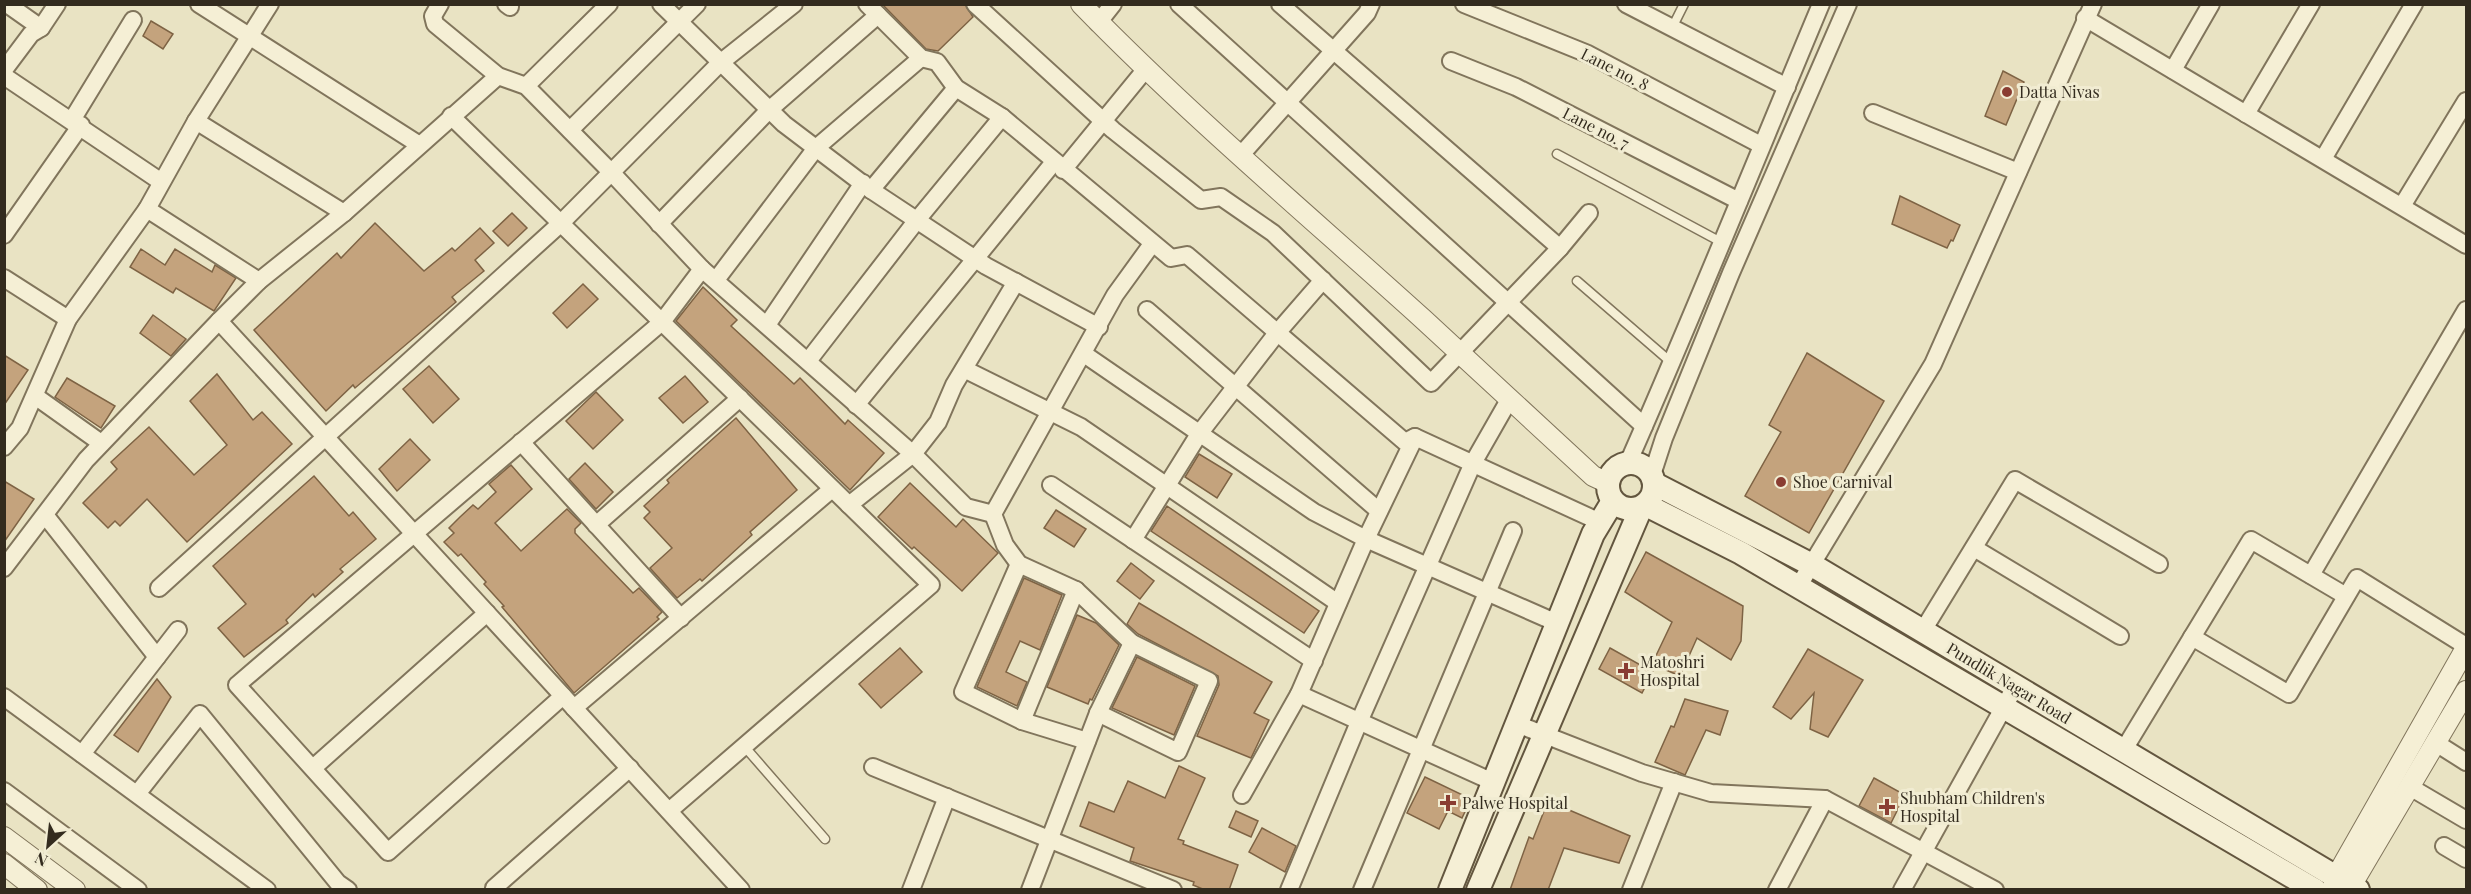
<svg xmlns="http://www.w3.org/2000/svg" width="2471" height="894" font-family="'Playfair Display',serif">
<rect width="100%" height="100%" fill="#e9e3c3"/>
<g fill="#c4a37d" stroke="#7e6344" stroke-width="1.5">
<polygon points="882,4 965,4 973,17 938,51 926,49"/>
<polygon points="151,21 173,34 163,49 143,36"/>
<polygon points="2003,71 2024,82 2006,125 1985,116"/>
<polygon points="1900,196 1960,225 1953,241 1951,240 1947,248 1892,224"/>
<polygon points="512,213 527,228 508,246 493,231"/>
<polygon points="375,223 424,271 452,248 455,251 480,228 494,243 475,260 484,271 452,297 456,302 355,388 353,385 326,411 254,330 337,253 341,258"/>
<polygon points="141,249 165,265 175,249 212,272 215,265 236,278 214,311 176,288 173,293 130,267"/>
<polygon points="583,284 598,299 567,328 553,313"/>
<polygon points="703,287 737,320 731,326 794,384 800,378 845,424 848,420 884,453 850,490 676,321"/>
<polygon points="153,315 186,339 171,356 140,333"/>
<polygon points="1807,353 1884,401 1809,533 1745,496 1781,432 1769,425"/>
<polygon points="4,355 28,370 4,405"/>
<polygon points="429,366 459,399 433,423 403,389"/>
<polygon points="217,374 253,420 262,412 292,444 187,542 147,499 120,526 115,521 108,528 83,503 117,469 111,462 149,427 194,475 227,445 190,401"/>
<polygon points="685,376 708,402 683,423 659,398"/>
<polygon points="67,378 115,406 101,428 55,397"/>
<polygon points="596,392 623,420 593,449 566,421"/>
<polygon points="736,418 797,490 750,532 752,535 702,581 700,579 677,598 650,568 672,548 644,518 650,512 644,506 669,483 667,480"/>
<polygon points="410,439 430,460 397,491 379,469"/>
<polygon points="1199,454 1232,474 1217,498 1185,477"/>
<polygon points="585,463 613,492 596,509 569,479"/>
<polygon points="511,465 532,489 495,523 521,551 567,509 581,523 575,529 575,533 633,593 639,588 662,612 657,617 659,619 574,693 502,607 504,606 484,584 486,582 461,554 458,556 444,542 454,533 449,528 460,517 473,505 478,509 496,492 489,484"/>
<polygon points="314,476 349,516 353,512 376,539 340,569 343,572 315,597 313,594 286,620 288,623 244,657 218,628 246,604 213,566"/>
<polygon points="4,481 34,499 4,542"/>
<polygon points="910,483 956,527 963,519 998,553 962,591 914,547 912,549 878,517"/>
<polygon points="1167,506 1319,611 1304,633 1151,531"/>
<polygon points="1056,510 1086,529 1074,547 1044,528"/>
<polygon points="1646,552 1743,606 1741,641 1731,660 1697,638 1680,676 1652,664 1672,622 1625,592"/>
<polygon points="1131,563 1154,581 1140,599 1117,581"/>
<polygon points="1024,578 1062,595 1040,650 1020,641 1006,672 1027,682 1017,706 977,687"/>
<polygon points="1139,603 1272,682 1254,713 1269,720 1251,758 1197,736 1219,685 1218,676 1138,634 1127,624"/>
<polygon points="1077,615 1096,623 1119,645 1092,700 1090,699 1088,704 1047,687"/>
<polygon points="900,648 922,672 881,708 859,684"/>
<polygon points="1610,648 1653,672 1642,693 1599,669"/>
<polygon points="1808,649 1863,680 1828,737 1810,729 1814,693 1791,719 1773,707"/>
<polygon points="1137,657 1195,686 1174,735 1112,708"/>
<polygon points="157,679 171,697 138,752 114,735"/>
<polygon points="1685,699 1728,711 1720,735 1706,730 1685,775 1655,762 1671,726 1674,727"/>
<polygon points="1179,766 1205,778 1178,839 1184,841 1183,844 1238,865 1229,890 1205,890 1193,885 1194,882 1130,861 1134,848 1080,826 1089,802 1114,812 1128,781 1165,798"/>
<polygon points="1425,777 1471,799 1462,818 1448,811 1439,829 1407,813"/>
<polygon points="1874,778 1905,795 1891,823 1859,806"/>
<polygon points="1548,801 1630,836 1619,863 1564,848 1548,890 1510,890 1529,837 1533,839"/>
<polygon points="1236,811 1258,821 1251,837 1229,827"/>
<polygon points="1262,828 1296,846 1285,872 1249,852"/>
</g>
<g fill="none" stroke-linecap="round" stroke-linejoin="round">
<g stroke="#81755c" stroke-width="11">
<g id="service">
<polyline points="1672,28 1684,4"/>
<polyline points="1557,154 1721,242"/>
<polyline points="1577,281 1672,363"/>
<polyline points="744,746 825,839"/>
</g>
</g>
<g stroke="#81755c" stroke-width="20">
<g id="minor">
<polyline points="7,4 41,28"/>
<polyline points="199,4 418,144"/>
<polyline points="440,4 433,16 435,24 498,76 526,86 611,172 702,269"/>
<polyline points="506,4 510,7"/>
<polyline points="661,4 784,124 871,190 986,266 1099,327"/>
<polyline points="867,4 921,58 937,62 956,88 1002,117 1171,258 1187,255 1405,442 1415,437 1600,522"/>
<polyline points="975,4 1113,130 1201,200 1221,197 1273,233 1431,383 1560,248"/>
<polyline points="1179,4 1644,426"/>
<polyline points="1280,4 1560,248 1589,213"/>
<polyline points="1464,4 1588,54 1761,145"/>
<polyline points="1626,4 1787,87"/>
<polyline points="2085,18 2466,245"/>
<polyline points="1098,23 1113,4"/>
<polyline points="1451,61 1516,87 1739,201"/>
<polyline points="4,70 31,34 41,28 57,4"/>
<polyline points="2173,70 2211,4"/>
<polyline points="4,76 160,181"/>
<polyline points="526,86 609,4"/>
<polyline points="1873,113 2018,172"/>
<polyline points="2246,114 2311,4"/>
<polyline points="451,116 931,585 669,811"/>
<polyline points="72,120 133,20"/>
<polyline points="196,121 344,213"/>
<polyline points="570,130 697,4"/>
<polyline points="1240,156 1367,13 1371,4"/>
<polyline points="2323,159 2414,4"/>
<polyline points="1063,170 1145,70"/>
<polyline points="871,190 956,88"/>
<polyline points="2402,206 2466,101"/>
<polyline points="147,209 259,281"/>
<polyline points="659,224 769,110 878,15"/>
<polyline points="4,235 81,125"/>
<polyline points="4,278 68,319"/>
<polyline points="716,280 816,148 921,58"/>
<polyline points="1147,310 1379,511"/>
<polyline points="219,321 741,890"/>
<polyline points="767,325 863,183"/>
<polyline points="1084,354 1314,512 1366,539 1557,623"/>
<polyline points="808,361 917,220 1002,117"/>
<polyline points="964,369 1081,427 1338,603"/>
<polyline points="35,396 101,443"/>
<polyline points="856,405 1054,162"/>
<polyline points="521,442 681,618"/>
<polyline points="4,447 20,428 68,319 147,209 196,121 270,4"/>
<path d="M1628,463c67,-152 129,-306 193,-459"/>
<polyline points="1652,475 1664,438 1731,273 1848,4"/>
<polyline points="1051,485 1314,661"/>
<polyline points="849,505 913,454 938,422 954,385 1016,282"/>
<polyline points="993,514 1005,545 1019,564 1076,590 1132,643 1209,681 1178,752 1098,713"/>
<polyline points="45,515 157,657"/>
<polyline points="596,525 740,398"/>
<polyline points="1133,540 1199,434 1277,333 1323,280"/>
<polyline points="1974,548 2120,636"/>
<polyline points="1019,564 963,692 1022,721 1087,741"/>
<polyline points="4,568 86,460 219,321 259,281 344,213 498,76"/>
<polyline points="2311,575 2466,310"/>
<polyline points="1798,587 1933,364 2093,4"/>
<polyline points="159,588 560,224 720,63 794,4"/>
<polyline points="1922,632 2015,480 2159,564"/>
<polyline points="2192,637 2289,694 2357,578 2466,646"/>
<polyline points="1299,694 1493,782"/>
<polyline points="563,696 388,852 237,685 662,322 702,269 913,454 966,507 993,514 1115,295 1152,244"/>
<polyline points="4,697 267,890"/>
<polyline points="574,708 832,489"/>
<polyline points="1022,721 1076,590"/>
<polyline points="1517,724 1642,773 1711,793 1825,799 1995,890"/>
<polyline points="2436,743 2466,762"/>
<polyline points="2123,751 2251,540 2346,596"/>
<polyline points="82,754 178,630"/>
<polyline points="873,767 1173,890"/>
<polyline points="313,768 487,613"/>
<polyline points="2410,787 2466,820"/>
<polyline points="4,791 138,890"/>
<polyline points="137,794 200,714 338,883 348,890"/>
<polyline points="1242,795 1299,694 1366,539 1415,437"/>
<polyline points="2444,846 2466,859"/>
<polyline points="494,888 630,768"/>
<polyline points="911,890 947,797"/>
<polyline points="1030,890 1098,713 1132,643"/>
<polyline points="1289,890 1359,722 1473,463 1509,400"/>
<polyline points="1362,890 1513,531"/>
<polyline points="1631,890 1674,782"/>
<polyline points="1777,890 1825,799"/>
<polyline points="1902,890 2015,687"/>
</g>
</g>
<g stroke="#81755c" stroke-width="22">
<g id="tertiary">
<path d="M1081,4c108,111 227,211 342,315 57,52 113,105 170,157l15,7"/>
<polyline points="4,837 75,890"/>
<polyline points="4,864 37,890"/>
<polyline points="2332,890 2336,877 2466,648"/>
<polyline points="2345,890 2351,886 2466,691"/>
</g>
</g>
<g stroke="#63563f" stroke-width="26">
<g id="secondary">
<circle cx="1631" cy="486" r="23"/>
<polyline points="1655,484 1812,565 2358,890"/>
<polyline points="1646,505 1741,553 2315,890"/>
<polyline points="1450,890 1593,534 1613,501"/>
<polyline points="1478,890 1641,508"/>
</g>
</g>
<use href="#service" stroke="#f5efd5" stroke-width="8"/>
<use href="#minor" stroke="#f5efd5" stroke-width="16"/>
<use href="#tertiary" stroke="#f5efd5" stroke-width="20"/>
<use href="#secondary" stroke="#f5efd5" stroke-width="22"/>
</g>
<g fill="#8a3d32" stroke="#f1ecd2" stroke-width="2">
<circle cx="2007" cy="92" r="6"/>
<circle cx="1781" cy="482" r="6"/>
<path d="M1623 662h6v6h6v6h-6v6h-6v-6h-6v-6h6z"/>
<path d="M1445 794h6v6h6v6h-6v6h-6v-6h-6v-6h6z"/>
<path d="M1884 798h6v6h6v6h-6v6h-6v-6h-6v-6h6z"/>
</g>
<g text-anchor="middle" stroke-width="6" stroke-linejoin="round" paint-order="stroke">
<g font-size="16" fill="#332b1e" stroke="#f1ecd2">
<text transform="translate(1615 69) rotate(27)" y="6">Lane no. 8</text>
<text transform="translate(1596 128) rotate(27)" y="6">Lane no. 7</text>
<text transform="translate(2009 683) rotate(31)" y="6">Pundlik Nagar Road</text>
</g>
<g font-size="16" fill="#332b1e" stroke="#f1ecd2" text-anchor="start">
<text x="2019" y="98">Datta Nivas</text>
<text x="1793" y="488">Shoe Carnival</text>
<text x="1640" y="668">Matoshri<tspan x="1640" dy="18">Hospital</tspan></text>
<text x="1900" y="804">Shubham Children's<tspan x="1900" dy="18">Hospital</tspan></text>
<text x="1462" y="809">Palwe Hospital</text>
</g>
</g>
<rect width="2471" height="894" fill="none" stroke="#332b1e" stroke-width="12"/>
<g transform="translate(48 846) rotate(207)" stroke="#f1ecd2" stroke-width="4.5" paint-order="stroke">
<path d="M0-4.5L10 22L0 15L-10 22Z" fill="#332b1e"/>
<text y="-9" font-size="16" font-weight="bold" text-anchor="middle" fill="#332b1e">N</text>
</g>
</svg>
